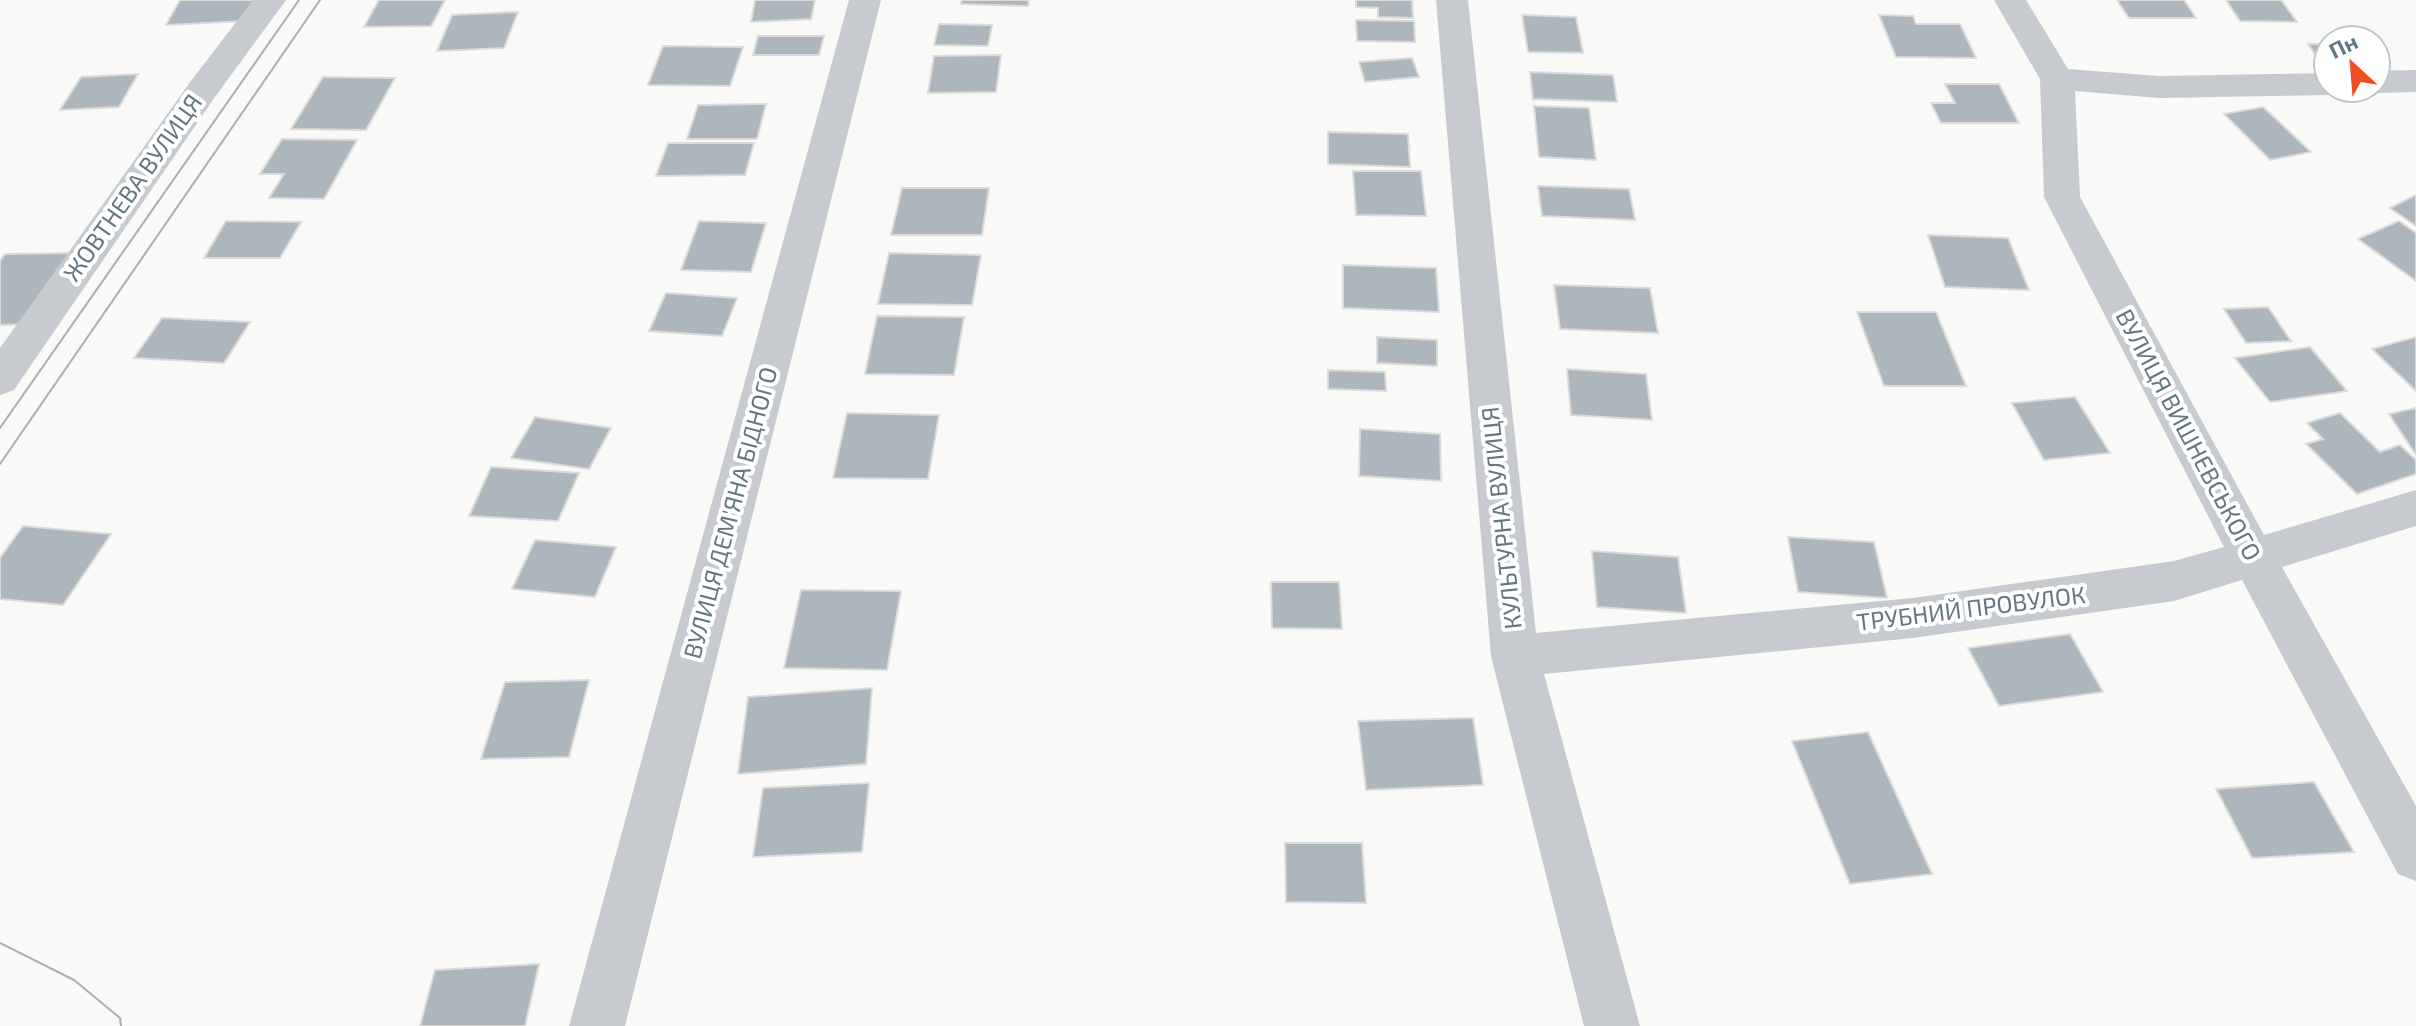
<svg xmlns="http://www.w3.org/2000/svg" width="2416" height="1026" font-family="'Exo 2',sans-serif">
<rect width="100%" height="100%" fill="#f9f9f7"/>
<g fill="#adb6bc" stroke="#dbdbd9" stroke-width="2">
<polygon points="180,0 257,0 246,21 166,25"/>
<polygon points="379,0 445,0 431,26 364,27"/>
<polygon points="755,0 815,0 811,19 751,22"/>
<polygon points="962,0 1029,0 1028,6 961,4"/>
<polygon points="1356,0 1412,0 1413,18 1378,17 1378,8 1356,7"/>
<polygon points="2117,0 2184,0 2196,18 2129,18"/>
<polygon points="2226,0 2281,0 2297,22 2240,21"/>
<polygon points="518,12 504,48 437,51 452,15"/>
<polygon points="1522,15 1576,17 1583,53 1528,52"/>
<polygon points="1879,15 1913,16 1916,24 1960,24 1976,58 1896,57"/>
<polygon points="1356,20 1414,21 1415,42 1357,41"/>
<polygon points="939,24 992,25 988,46 934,45"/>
<polygon points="758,36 824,36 819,55 753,55"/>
<polygon points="2308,44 2328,44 2328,69 2326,69"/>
<polygon points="663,46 743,47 730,86 648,85"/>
<polygon points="1001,55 996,92 928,93 934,56"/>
<polygon points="1412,58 1419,77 1365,82 1359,62"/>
<polygon points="1530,72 1613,75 1617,102 1533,99"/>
<polygon points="138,74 119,107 60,110 81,77"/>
<polygon points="323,77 395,78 366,130 291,129"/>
<polygon points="1945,84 1999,84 2019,123 1941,123 1931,103 1955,103"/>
<polygon points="766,104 757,139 687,139 698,105"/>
<polygon points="1534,106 1589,108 1596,160 1539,157"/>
<polygon points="2263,107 2311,152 2270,160 2224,114"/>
<polygon points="1328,132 1408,134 1410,167 1328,164"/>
<polygon points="282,139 357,140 324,199 269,198 284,174 260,174"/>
<polygon points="668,143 754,143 745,175 656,176"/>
<polygon points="1353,171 1421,171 1426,216 1356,215"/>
<polygon points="1538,186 1629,189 1635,220 1542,216"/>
<polygon points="902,188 989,188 982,235 891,235"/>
<polygon points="2416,195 2416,226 2390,208"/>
<polygon points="226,221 301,222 280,258 204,258"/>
<polygon points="699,221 766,223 751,272 681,270"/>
<polygon points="2399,221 2416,233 2416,281 2358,239"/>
<polygon points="1928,235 2008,238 2029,290 1945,287"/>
<polygon points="70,253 25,324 0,325 0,261 5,254"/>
<polygon points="889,253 981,255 972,305 878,304"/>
<polygon points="1343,265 1436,268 1439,312 1343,308"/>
<polygon points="1554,285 1650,288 1658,333 1560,329"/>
<polygon points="666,293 737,298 722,336 649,331"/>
<polygon points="2268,307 2291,341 2246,343 2224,309"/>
<polygon points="1857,312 1936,312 1966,386 1884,386"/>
<polygon points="877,316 964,317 954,375 865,374"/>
<polygon points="162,318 250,322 224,363 134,358"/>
<polygon points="1377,337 1437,340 1437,366 1377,363"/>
<polygon points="2416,337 2416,391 2372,349"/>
<polygon points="2310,347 2347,391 2270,402 2235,358"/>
<polygon points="1567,369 1646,374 1652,420 1571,415"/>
<polygon points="1328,370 1385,372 1386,391 1328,389"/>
<polygon points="2075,397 2110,453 2044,460 2012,403"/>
<polygon points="2416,408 2416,455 2389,414"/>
<polygon points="847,413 939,415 928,479 833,478"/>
<polygon points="2340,413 2380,452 2400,445 2416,460 2416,474 2357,494 2306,444 2323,439 2307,423"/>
<polygon points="535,417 611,428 589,469 511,458"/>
<polygon points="1360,429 1440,434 1441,481 1359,476"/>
<polygon points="491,467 579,473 558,521 469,516"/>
<polygon points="23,526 111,534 63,605 0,599 0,558"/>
<polygon points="1788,537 1874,542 1887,598 1798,592"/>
<polygon points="535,540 616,547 595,597 512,589"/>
<polygon points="1592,551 1678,557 1686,613 1597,607"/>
<polygon points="1271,582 1339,582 1342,629 1272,628"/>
<polygon points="801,590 901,591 887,670 784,668"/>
<polygon points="2070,634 2103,692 1999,706 1968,648"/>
<polygon points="589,680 569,757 481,759 505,682"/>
<polygon points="872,688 866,764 738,774 748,697"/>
<polygon points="1473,718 1483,785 1366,790 1358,721"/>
<polygon points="1868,732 1932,874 1850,884 1792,741"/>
<polygon points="2314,782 2354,852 2252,858 2216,789"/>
<polygon points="869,783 862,852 753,857 763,788"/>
<polygon points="1285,843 1362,843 1366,903 1286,902"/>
<polygon points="539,964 525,1026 420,1026 435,970"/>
</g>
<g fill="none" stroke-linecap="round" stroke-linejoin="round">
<g fill="#c7cbcf" fill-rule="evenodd">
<polygon points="253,0 286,0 215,97 14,390 0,395 0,348 191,81"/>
<polygon points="849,0 881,0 625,1026 569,1026"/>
<polygon points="1436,0 1468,0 1536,633 1913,598 2174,561 2224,547 2044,197 2040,79 1994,0 2026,0 2068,69 2159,76 2328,73 2328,88 2343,88 2340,92 2328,95 2159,98 2075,91 2080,197 2264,535 2416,490 2416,526 2282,567 2416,806 2416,881 2398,874 2242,580 2174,601 1913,638 1544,674 1640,1026 1584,1026 1491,656"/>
<polygon points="2416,70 2416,92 2376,93 2363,88 2376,88 2376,71"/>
</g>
<g stroke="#a7aeb4" stroke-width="2">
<polyline points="0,428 299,0"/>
<polyline points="0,464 320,0"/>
<polyline points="0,943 74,980 120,1018 121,1026"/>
</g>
</g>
<g text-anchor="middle" stroke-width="8" stroke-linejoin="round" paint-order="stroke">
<g font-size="24" fill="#627684" stroke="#fff">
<text transform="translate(133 188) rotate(-55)" y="8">ЖОВТНЕВА ВУЛИЦЯ</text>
<text transform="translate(2188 435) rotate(62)" y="8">ВУЛИЦЯ ВИШНЕВСЬКОГО</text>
<text transform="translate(731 513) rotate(-75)" y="8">ВУЛИЦЯ ДЕМ'ЯНА БІДНОГО</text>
<text transform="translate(1502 518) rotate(-96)" y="8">КУЛЬТУРНА ВУЛИЦЯ</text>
<text transform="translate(1971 609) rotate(-7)" y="8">ТРУБНИЙ ПРОВУЛОК</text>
</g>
</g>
<g transform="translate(2352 64) rotate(334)"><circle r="38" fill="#ffffff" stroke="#c0c8ce" stroke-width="2"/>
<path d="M0-6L14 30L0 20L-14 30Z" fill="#ef4e22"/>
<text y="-12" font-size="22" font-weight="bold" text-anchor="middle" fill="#627684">Пн</text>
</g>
</svg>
